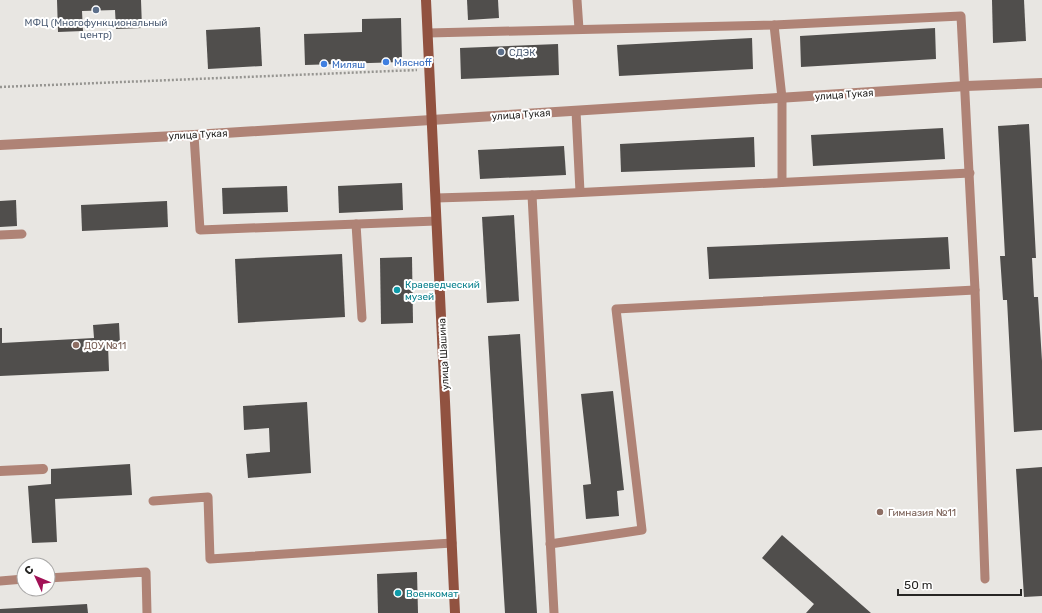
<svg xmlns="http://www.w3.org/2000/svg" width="1042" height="613" font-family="Rubik,sans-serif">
<rect width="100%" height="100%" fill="#e8e6e2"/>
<g fill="#504e4c">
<polygon points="57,0 141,0 142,28 116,29 115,10 82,11 83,31 58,32"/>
<polygon points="467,0 498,0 499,18 468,20"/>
<polygon points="992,0 1024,0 1026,41 993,43"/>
<polygon points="401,18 402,62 305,65 304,34 362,32 362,19"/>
<polygon points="260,27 262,66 208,69 206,30"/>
<polygon points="935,28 936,59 801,67 800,36"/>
<polygon points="752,38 753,69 619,76 617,45"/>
<polygon points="558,44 559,75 461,79 460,48"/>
<polygon points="1029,124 1036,258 1032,258 1034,297 1038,297 1042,361 1042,430 1014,432 1007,300 1003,300 1000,256 1005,256 998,126"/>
<polygon points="943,128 945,159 813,166 811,135"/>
<polygon points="754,137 755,167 621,172 620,144"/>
<polygon points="564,146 566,175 480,179 478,150"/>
<polygon points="402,183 403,210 339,213 338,186"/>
<polygon points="287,186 288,212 223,214 222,188"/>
<polygon points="16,200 17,226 0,227 0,201"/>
<polygon points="167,201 168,227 82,231 81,205"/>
<polygon points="514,215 519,301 487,303 482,217"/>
<polygon points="948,237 950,269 709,279 707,247"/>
<polygon points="342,254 345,317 238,323 235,259"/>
<polygon points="412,257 413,323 381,324 380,258"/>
<polygon points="119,323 120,344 108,345 109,371 0,376 0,328 2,328 2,343 94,338 93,325"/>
<polygon points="520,334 537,613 505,613 488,336"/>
<polygon points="613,391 624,490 617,491 619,516 586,519 583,485 591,484 581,394"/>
<polygon points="307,402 311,473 248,478 246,454 270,452 269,428 244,430 243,406"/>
<polygon points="130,464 132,495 55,499 57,542 32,543 28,486 51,484 51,469"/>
<polygon points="1042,467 1042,596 1024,597 1016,469"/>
<polygon points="782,535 871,613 806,613 814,604 762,558"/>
<polygon points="417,572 418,613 378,613 377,574"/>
<polygon points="87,604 88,613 0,613 0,609"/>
</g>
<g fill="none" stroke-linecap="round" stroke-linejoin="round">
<polyline stroke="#969591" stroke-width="2.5" stroke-dasharray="2 2" stroke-linecap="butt" points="0,87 417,70"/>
<g stroke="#af8376" stroke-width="9">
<polyline points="577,0 579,29"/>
<polyline points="774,25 782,98 782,182"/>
<polyline points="428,33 774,25 961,16 975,290 985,579"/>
<polyline points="576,111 580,192"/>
<polyline points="194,135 200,230 436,221"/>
<polyline points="532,195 554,613"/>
<polyline points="436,198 532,195 970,173"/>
<polyline points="356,224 362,318"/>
<polyline points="0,235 22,234"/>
<polyline points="153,501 208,497 210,559 452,543"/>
<polyline points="550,544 642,530 616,309 975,290"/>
<polyline points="48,578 146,572 147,613"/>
<polyline points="0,581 24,579"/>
</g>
<g stroke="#af8376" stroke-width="10">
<polyline points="0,145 194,135 966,86 1042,83"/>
<polyline points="0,471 43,469"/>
</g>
<polyline stroke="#915240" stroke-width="10" points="426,0 455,613"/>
</g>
<g fill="#5c6f8a" stroke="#fff" stroke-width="1.5">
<circle cx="96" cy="10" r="4"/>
<circle cx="501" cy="52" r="4"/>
</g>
<g fill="#3f7fe0" stroke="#fff" stroke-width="1.5">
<circle cx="386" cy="62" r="4"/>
<circle cx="324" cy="64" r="4"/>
</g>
<g fill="#0f9aa8" stroke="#fff" stroke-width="1.5">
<circle cx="397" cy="290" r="4"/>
<circle cx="398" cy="593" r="4"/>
</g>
<g fill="#8d6e63" stroke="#fff" stroke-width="1.5">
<circle cx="76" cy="345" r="4"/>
<circle cx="880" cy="512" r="4"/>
</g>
<g text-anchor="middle" stroke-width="4" stroke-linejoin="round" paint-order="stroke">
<g font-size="10" fill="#4e5e75" stroke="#fff">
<text x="96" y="26">МФЦ (Многофункциональный<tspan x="96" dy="12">центр)</tspan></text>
<text x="509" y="56" text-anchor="start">СДЭК</text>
</g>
<g font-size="10" fill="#366cbe" stroke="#fff" text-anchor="start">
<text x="394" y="66">Мясноff</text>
<text x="332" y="68">Миляш</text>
</g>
<g font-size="10" fill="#272624" stroke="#fff">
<text transform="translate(844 94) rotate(-4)" y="4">улица Тукая</text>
<text transform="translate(521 114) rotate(-4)" y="4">улица Тукая</text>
<text transform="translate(198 134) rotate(-3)" y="4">улица Тукая</text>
<text transform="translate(443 354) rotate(-93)" y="4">улица Шашина</text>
</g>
<g font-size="10" fill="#0d838f" stroke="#fff" text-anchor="start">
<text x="405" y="288">Краеведческий<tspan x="405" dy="12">музей</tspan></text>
<text x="406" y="597">Военкомат</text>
</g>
<g font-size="10" fill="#785e54" stroke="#fff" text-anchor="start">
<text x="84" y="349">ДОУ №11</text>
<text x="888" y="516">Гимназия №11</text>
</g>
</g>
<g transform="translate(36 577) rotate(314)"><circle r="19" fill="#ffffff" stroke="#a9a8a7"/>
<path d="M0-3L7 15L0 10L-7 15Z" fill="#a21156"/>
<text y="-6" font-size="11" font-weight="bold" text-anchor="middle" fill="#272624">С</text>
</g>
<path d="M898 589v6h123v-6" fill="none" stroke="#272624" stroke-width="2"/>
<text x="904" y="589" font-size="12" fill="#272624" stroke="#ffffff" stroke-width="3" paint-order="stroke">50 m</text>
</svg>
